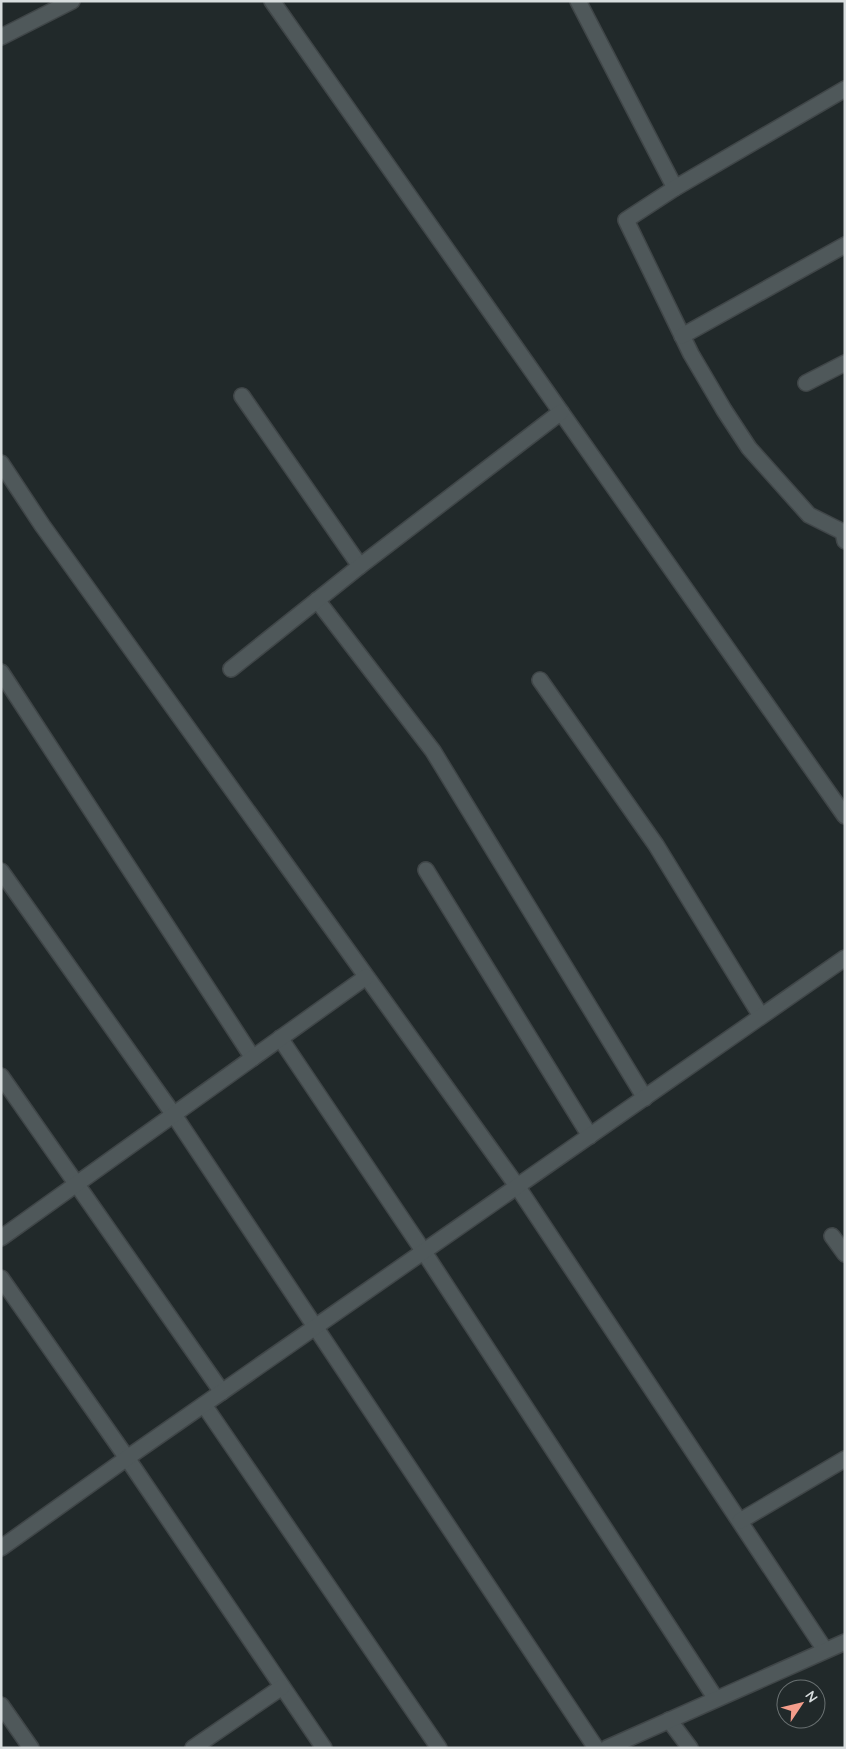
<svg xmlns="http://www.w3.org/2000/svg" width="846" height="1749" font-family="Quicksand,sans-serif">
<rect width="100%" height="100%" fill="#21292a"/>
<g fill="none" stroke-linecap="round" stroke-linejoin="round">
<g stroke="#404648" stroke-width="18">
<g id="minor">
<polyline points="272,1 845,816"/>
<polyline points="578,1 675,188"/>
<polyline points="1,37 72,1"/>
<polyline points="845,89 675,188 626,220 691,354 724,410 749,448 809,515 843,532 845,541"/>
<polyline points="682,336 845,245"/>
<polyline points="806,383 845,363"/>
<polyline points="242,396 360,566"/>
<polyline points="1,463 42,525 517,1186 825,1650"/>
<polyline points="317,600 433,751 645,1098"/>
<polyline points="231,669 360,566 561,412"/>
<polyline points="1,672 253,1058"/>
<polyline points="540,680 656,845 761,1016"/>
<polyline points="426,870 590,1136"/>
<polyline points="1,871 174,1115 596,1748"/>
<polyline points="280,1038 424,1252 716,1699"/>
<polyline points="1,1076 222,1392"/>
<polyline points="832,1236 845,1254"/>
<polyline points="1,1238 366,977"/>
<polyline points="1,1278 127,1458 324,1748"/>
<polyline points="204,1405 439,1748"/>
<polyline points="740,1521 845,1459"/>
<polyline points="1,1548 127,1458 845,958"/>
<polyline points="1,1705 31,1748"/>
<polyline points="669,1720 690,1748"/>
<polyline points="193,1748 282,1687"/>
<polyline points="607,1748 845,1642"/>
</g>
</g>
<use href="#minor" stroke="#4f585a" stroke-width="15"/>
</g>
<rect width="846" height="1749" fill="none" stroke="#d8ddde" stroke-width="5"/>
<g transform="translate(801 1704) rotate(55)"><circle r="24" fill="#21292a" stroke="#6a7172"/>
<path d="M0-4L9 19L0 12L-9 19Z" fill="#f49d8b"/>
<text y="-8" font-size="14" font-weight="bold" text-anchor="middle" fill="#d8ddde">N</text>
</g>
</svg>
